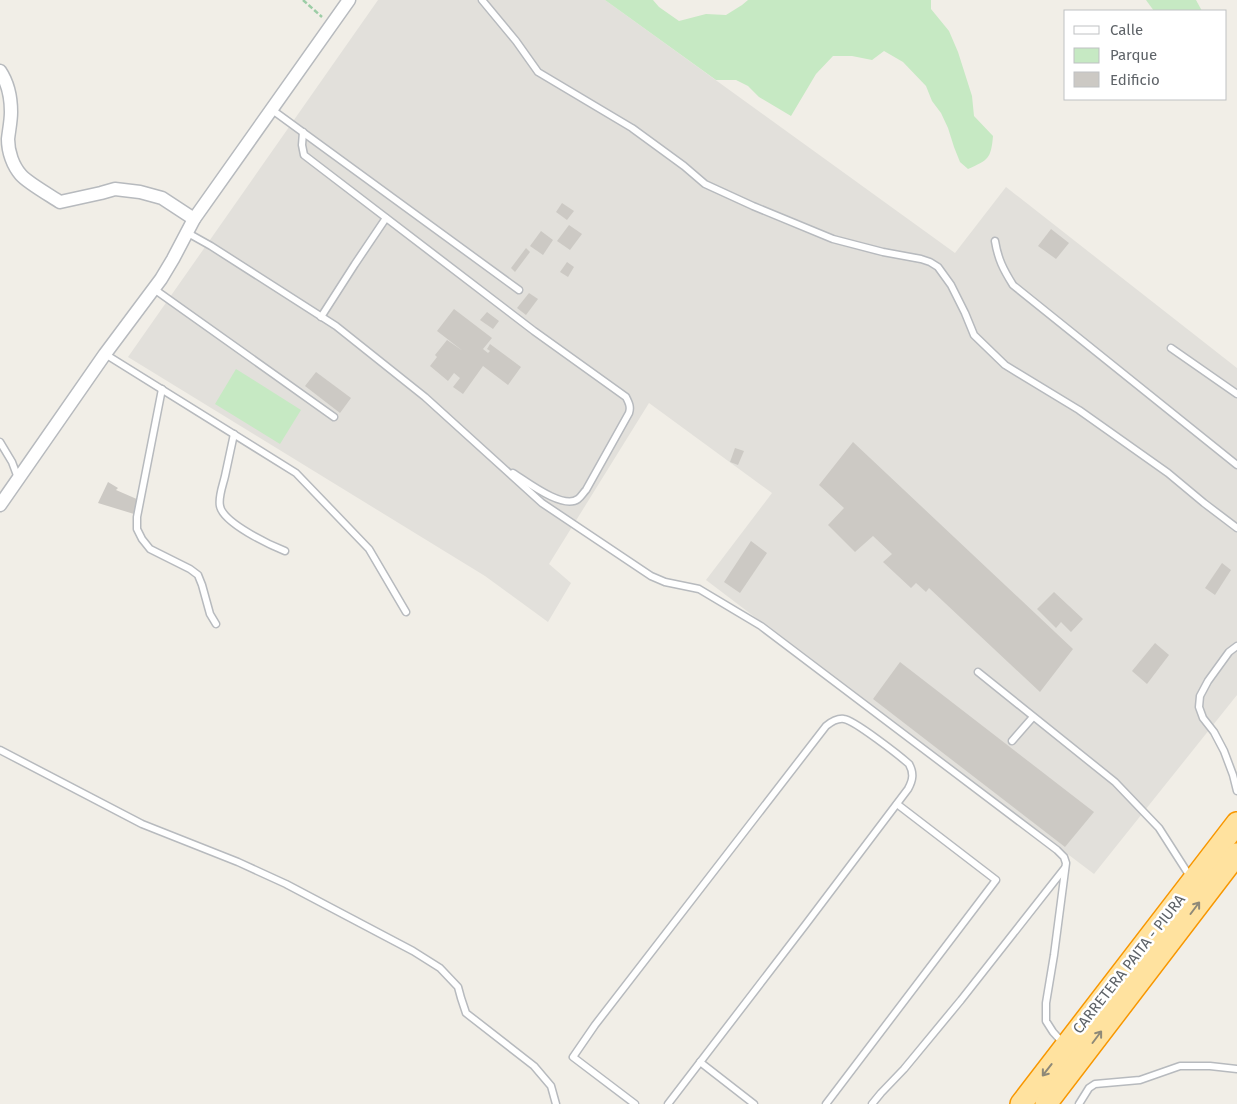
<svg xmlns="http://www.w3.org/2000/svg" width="1237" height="1104" font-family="'Fira Sans',sans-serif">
<rect width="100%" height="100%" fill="#f1eee7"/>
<polygon fill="#e2e0db" points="378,0 605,0 955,253 1006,187 1237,368 1237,695 1094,874 706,580 772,493 649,403 549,564 571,583 548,622 485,576 128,357"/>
<g fill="#c6e9c3">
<path d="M605,0h48l6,7 20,14 27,-7 20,1 16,-10 6,-5h183v9l18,22 9,21 14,44 2,20 19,20c-2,23 -5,24 -25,33l-8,-7 -6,-15 -6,-19 -7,-15 -9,-12 -6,-15 -23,-24 -19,-11 -12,9 -20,-4h-19l-17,18 -25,42 -32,-19 -11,-11 -12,-6h-20z"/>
<polygon points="1146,0 1196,0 1202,11 1154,11"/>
<polygon points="236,369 301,410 280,444 215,404"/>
</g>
<g fill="#ccc9c4">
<polygon points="562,203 574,211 567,220 556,212"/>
<polygon points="569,225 582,234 570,250 557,241"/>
<polygon points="1051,229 1069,243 1056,259 1038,246"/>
<polygon points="541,231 553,240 543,255 530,246"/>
<polygon points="526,248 530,252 515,272 511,268"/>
<polygon points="567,262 574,267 568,277 560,272"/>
<polygon points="529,293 538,299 526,315 517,308"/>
<polygon points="454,309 492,338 483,349 488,353 490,351 487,349 490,344 521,367 508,385 483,366 463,394 453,387 460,378 454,373 448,381 430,366 437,357 435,355 447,340 463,351 437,331"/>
<polygon points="487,312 499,321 493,329 480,320"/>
<polygon points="316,372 351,398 340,413 305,386"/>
<polygon points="853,442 1073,649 1040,692 929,588 926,592 916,583 911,588 883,562 892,554 873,536 855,552 828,525 844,508 819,485"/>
<polygon points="735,448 744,451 738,465 730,462"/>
<polygon points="108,482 118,488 116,490 139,500 134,514 98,503"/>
<polygon points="751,541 767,553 740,593 724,582"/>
<polygon points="1222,563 1231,570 1215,595 1205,588"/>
<polygon points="1054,592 1083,619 1071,632 1061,622 1056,628 1037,609"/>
<polygon points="1155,643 1169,655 1147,684 1132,671"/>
<polygon points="900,662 1094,812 1065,847 873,699"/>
</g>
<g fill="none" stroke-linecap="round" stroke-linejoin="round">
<g stroke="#b7babe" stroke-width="9">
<g id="service">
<polyline points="482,0 516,41 538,72 632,128 684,166 705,184 753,206 833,239 883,252 921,259 930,262 938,267 951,285 965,313 974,335 1005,365 1079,410 1168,473 1204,503 1237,528"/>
<polyline points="271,109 519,290"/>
<path d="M303,132l-1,13 2,10 230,176 92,66c3,6 5,10 3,16l-43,77c-3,3 -5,7 -8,9 -15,11 -52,-18 -65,-26"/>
<polyline points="186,232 211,246 336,326 425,397 542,503 651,576 665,582 699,589 761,626 1057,850 1064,857 1066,863 1054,955 1046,1003 1046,1021 1053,1032 1063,1043"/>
<path d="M995,241c3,18 8,28 18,44l224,180"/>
<polyline points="154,289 334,417"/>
<polyline points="321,317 355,264 386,218"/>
<polyline points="1171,348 1237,394"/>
<polyline points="105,354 296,473 369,549 406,612"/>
<polyline points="162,389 137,517 137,529 142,539 150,549 190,569 198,575 202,585 210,614 216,624"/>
<path d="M234,434c-3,14 -6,28 -9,42 -2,9 -7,21 -5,30 3,17 50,39 65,45"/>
<polyline points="0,442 12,462 18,478"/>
<polyline points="1237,646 1229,652 1208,681 1200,696 1199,707 1203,718 1214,732 1224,751 1233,775 1237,791"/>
<polyline points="978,672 1115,782 1159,828 1191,878"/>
<polyline points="1012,741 1033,717"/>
<polyline points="0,750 142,824 238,862 286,884 413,951 440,968 458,987 461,998 466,1013 534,1066 551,1086 556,1104"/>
<polyline points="700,1062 754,1104"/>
<path d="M635,1104l-62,-47 22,-32 231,-299c5,-4 11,-8 18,-7 10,1 56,37 65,45 5,9 4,16 -1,25l-102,135 -138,180"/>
<polyline points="826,1104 996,880 897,804"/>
<polyline points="872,1104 881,1093 904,1069 961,1000 1064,869"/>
<polyline points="1079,1104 1089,1088 1095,1084 1140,1080 1180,1066 1210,1066 1237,1069"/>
</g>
</g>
<g stroke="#b7babe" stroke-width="15">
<g id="minor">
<path d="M0,71c8,12 11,26 11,41 0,9 -2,18 -3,27 0,13 5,27 13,36 7,8 30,21 39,27l41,-9 14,-4 25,3 22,6 32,21"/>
<polyline points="0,505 105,354 161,279 173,259 194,219 349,0"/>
</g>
</g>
<g stroke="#f89700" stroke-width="24">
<g id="trunk">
<polyline points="1021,1104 1237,823"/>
<polyline points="1046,1104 1237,854"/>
</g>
</g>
<polyline stroke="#9ccda6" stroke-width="2.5" stroke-dasharray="5 2.5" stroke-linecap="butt" points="303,0 322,17"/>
<use href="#service" stroke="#fff" stroke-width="6"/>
<use href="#minor" stroke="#fff" stroke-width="12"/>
<use href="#trunk" stroke="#ffe29f" stroke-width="21"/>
</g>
<defs><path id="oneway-shaft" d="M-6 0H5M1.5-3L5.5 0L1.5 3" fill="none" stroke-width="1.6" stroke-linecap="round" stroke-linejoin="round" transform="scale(1.25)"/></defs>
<g stroke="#8e8978">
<use href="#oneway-shaft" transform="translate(1195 908) rotate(-53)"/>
<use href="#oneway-shaft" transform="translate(1097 1037) rotate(-53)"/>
<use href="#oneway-shaft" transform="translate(1047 1070) rotate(128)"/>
</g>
<g text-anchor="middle" stroke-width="5" stroke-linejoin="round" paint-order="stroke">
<g font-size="15" fill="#5e6368" stroke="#fff">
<text transform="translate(1129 964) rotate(-52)" y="5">CARRETERA PAITA - PIURA</text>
</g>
</g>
<rect x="1064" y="10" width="162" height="90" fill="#ffffff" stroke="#bfc1c3"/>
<rect x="1074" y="26" width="25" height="8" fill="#ffffff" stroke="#bfc1c3"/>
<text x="1110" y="35" font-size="15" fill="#5e6368">Calle</text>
<rect x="1074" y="48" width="25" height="15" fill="#c6e9c3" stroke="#bfc1c3"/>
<text x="1110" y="60" font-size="15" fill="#5e6368">Parque</text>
<rect x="1074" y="72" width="25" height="15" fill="#ccc9c4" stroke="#bfc1c3"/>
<text x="1110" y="85" font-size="15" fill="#5e6368">Edificio</text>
</svg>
